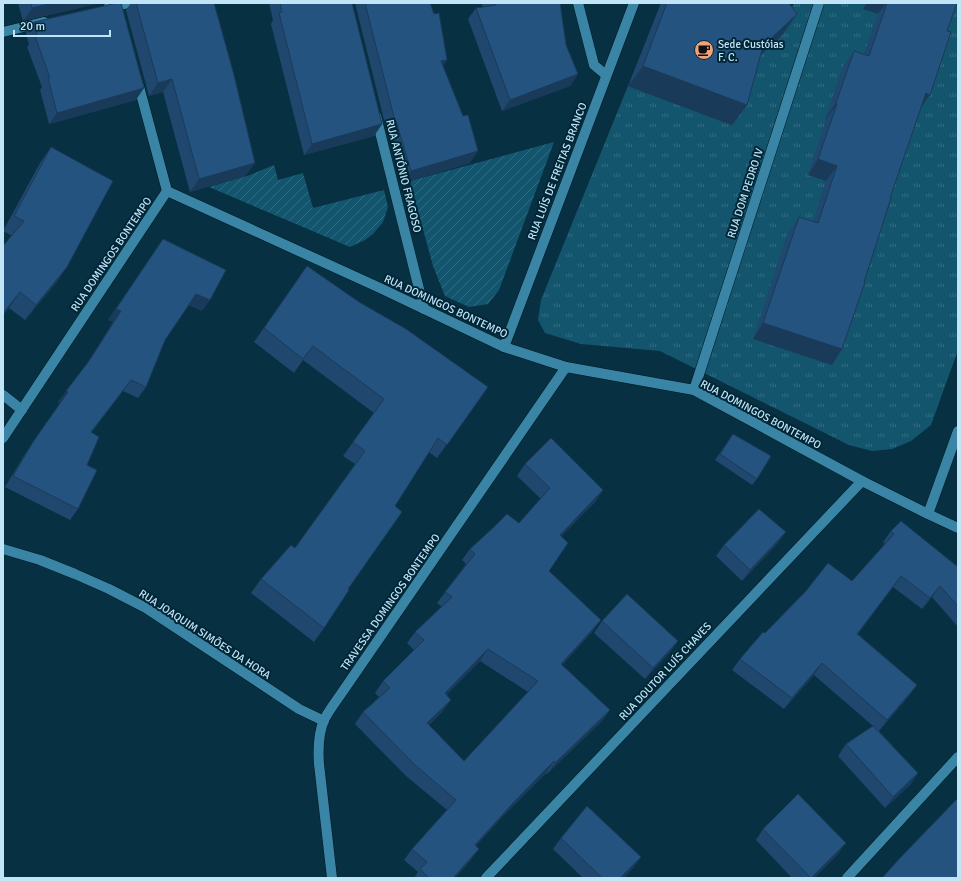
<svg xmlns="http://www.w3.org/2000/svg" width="961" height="881" font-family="Signika,sans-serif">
<defs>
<pattern id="grass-tufts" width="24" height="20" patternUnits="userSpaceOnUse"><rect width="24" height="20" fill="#14556e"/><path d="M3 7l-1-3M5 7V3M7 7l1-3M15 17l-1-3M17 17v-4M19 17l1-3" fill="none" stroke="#346d83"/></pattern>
<pattern id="garden-furrows" width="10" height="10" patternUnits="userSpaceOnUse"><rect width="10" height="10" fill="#14556e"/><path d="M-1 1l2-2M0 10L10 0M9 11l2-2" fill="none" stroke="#346d83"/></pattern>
</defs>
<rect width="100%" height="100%" fill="#073142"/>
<polygon fill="url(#grass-tufts)" points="795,3 958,3 958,350 931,425 911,441 892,449 872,451 849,445 660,351 581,344 545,333 538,320 541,300 628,86 732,125 749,66 775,24"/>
<g fill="url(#garden-furrows)">
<polygon points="554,142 499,290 488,304 469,307 445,296 433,266 410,181"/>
<polygon points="274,165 278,180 303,173 313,208 384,190 388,207 383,222 373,234 365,240 350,247 209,187 250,175"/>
</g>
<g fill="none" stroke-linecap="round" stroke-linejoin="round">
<g stroke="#021822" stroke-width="11">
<g id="minor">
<polyline points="578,3 594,65 606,75"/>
<polyline points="108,8 129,3"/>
<polyline points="3,32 44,22"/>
<polyline points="137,79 167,191"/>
<polyline points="376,116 424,309"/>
<polyline points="504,347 634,3"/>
<polyline points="694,390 819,3"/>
<polyline points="3,395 22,410"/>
<polyline points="3,438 167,191 380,288 504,347 566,367 694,390 862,481 928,514 958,528"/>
<polyline points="928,514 958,431"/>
<polyline points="3,549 40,560 75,574 109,589 146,608 299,709 324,721"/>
<path d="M332,878l-13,-114c-1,-14 -1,-30 5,-44 5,-10 13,-20 19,-29l223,-324"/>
<polyline points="486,878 862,481"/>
<polyline points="847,878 958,757"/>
</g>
</g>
<use href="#minor" stroke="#3a85a5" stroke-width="10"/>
</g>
<g fill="#20476d" fill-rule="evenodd">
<polygon points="18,3 100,3 23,21"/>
<polygon points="131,3 214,3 255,163 245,176 190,192 163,92 149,96 126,10"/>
<polygon points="269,3 352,3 382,124 374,136 304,155 271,24 273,20"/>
<polygon points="355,3 430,3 443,66 470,163 403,183 388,132 387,132"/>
<polygon points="481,3 560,3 566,45 578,74 570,86 502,111 468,19 476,8 483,7"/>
<polygon points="661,3 789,3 783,34 761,55 747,105 732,125 628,86"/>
<polygon points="865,3 957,3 890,198 842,349 832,365 753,339 788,232 799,217 813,221 826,181 808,175 826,119 825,119 843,66 854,51 864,54 878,14 863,9"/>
<polygon points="34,22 136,100 49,124 40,90 42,87 27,47 29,45 26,33"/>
<polygon points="51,147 67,267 56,283 25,320 9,308 3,315 3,246 12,236 3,231 40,163"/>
<polygon points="163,239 202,311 189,305 165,340 146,387 138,398 123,391 91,433 87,465 78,509 70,520 5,487 25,454 60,403 58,402 86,366 113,322 108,320"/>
<polygon points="307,266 359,302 488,387 437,458 429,452 395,506 348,589 324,628 314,642 251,593 261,579 295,548 355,464 343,456 374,413 303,360 294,373 254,342"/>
<polygon points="733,434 757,479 752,485 715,460"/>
<path d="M525,464l78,26 -8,12 -34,34 -12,35 44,60 -31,34 48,45 -8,11 -55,53 -1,-1 -41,41 -29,32 -5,14 -16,18h-41l4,-6 -14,-12 8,-11 35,-39 -41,-34 -51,-52 8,-12 16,-15 -4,-4 8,-12 31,-31 -7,-7 8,-11 27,-25 -5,-4 29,-39 -4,-4 8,-11 49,-26 22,-24 -24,-23zM480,661l48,31 -64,69 -35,-36 14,-14 3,-16z"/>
<polygon points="891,531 958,567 958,627 932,597 922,609 893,587 858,634 917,685 909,696 879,731 918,773 910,785 885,808 838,756 846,744 873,726 814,675 784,709 732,670 740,659 765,633 852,581 885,544 883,542"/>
<polygon points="778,543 742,581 716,556 724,545"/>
<polygon points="602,621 678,641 670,652 645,679 594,633"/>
<polygon points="763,829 838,854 814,878 792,878 756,840"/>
<polygon points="561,838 641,857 633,868 624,878 583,878 553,849"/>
</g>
<g fill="#1a3a59">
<polygon points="53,3 100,3 23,21 32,8"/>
<polygon points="867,3 886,3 878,14 863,9"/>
<polygon points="797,14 783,34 749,66 763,46"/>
<polygon points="447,60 440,71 441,61"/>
<polygon points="643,66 747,105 732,125 628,86"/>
<polygon points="578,74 570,86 502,111 510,100"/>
<polygon points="172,79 163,92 149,96 158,83"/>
<polygon points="144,88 136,100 49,124 57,113"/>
<polygon points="926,93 930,95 919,110"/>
<polygon points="836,103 837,104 826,119 825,119"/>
<polygon points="395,121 396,121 388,132 387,132"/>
<polygon points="382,124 374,136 304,155 312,144"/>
<polygon points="478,151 470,163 403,183 411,171"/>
<polygon points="818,159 837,166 826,181 808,175"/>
<polygon points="255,163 245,176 190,192 199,179"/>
<polygon points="67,267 56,283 25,320 36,305"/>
<polygon points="20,292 9,308 3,315 3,313"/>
<polygon points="196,294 210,300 202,311 188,305"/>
<polygon points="116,309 121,311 113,322 108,320"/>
<polygon points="763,323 842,349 832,365 753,339"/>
<polygon points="131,380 123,391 83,444 91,432"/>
<polygon points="66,391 68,392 60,403 58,402"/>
<polygon points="603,490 595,502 552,546 560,535"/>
<polygon points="786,532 778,543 742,581 750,570"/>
<polygon points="901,576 893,587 849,645 857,634"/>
<polygon points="940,586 932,597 922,609 930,598"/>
<polygon points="601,620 593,631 553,675 561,664"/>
<polygon points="678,641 670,652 645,679 653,668"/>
<polygon points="488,649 480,661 437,704 445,693"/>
<polygon points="822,663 814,675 784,709 792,698"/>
<polygon points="917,685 909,696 879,731 887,720"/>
<polygon points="451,700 443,711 419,735 427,723"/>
<polygon points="610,710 602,721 547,774 555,763"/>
<polygon points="554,761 546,773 505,814 467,856 475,845 513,803"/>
<polygon points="918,773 910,785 885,808 893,797"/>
<polygon points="846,843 838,854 814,878 811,878"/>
<polygon points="479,849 471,860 455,878 453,878"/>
<polygon points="641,857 633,868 624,878 620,878"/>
</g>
<g fill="#25537f" stroke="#1a3a59" fill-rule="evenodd">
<polygon points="31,3 53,3 32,8"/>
<polygon points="117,3 121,3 144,88 57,113 48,78 50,78 35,36 37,35 34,22"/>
<polygon points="136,3 214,3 234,75 255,163 199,179 172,79 158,83"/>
<polygon points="280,3 352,3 382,124 312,144 279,13 282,12"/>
<polygon points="365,3 430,3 434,14 439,13 447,60 441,61 463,116 468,115 478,151 411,171 396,121 395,121"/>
<polygon points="495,3 560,3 566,45 578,74 510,100 476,8 496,5"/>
<polygon points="667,3 789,3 797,14 763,46 747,105 643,66"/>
<polygon points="887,3 957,3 947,31 951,32 930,95 926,93 890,198 891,198 864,282 865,282 842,349 763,323 799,217 818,223 837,166 818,159 837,104 836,103 854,51 869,56"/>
<polygon points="51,147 113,181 67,267 36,305 20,292 3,313 3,246 24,221 14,216"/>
<polygon points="163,239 226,270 210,300 196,294 165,340 146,387 131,380 91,432 99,437 87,465 97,470 78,509 13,476 33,442 68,392 66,391 89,361 121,311 116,309"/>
<polygon points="307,266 359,302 406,329 488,387 447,445 438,438 395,506 402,512 348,589 349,590 324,628 261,579 291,545 295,548 365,451 353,442 384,399 313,346 303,359 264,328"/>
<polygon points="733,434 771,456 757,479 720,454"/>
<path d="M551,438l52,52 -43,45 8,8 -19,28 52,49 -40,44 49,46 -55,53 -1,-2 -41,42 -38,42 4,4 -26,29h-24l-9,-9 7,-7 -15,-13 44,-49 -42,-36 -51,-52 27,-24 -7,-7 41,-41 -9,-8 37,-35 -7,-5 30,-38 -5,-5 25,-23 12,-12 12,9 31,-35 -25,-24zM488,649l50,32 -74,80 -37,-38 24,-23 -6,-7z"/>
<polygon points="759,509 786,532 750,570 724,545"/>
<polygon points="901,521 958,567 958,606 940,586 930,598 901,576 857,634 917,685 887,720 822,663 792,698 740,659 763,632 765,633 806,591 828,563 852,581 894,534 891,531"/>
<polygon points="627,594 678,641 653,668 602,621"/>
<polygon points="873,726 918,773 893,797 846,744"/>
<polygon points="798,794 846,843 811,878 763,829"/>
<polygon points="958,798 958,878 882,878 900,858"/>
<polygon points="587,806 641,857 620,878 602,878 561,838"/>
</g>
<defs>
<g id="cafe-disc" transform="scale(1)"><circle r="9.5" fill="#f0a378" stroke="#002737"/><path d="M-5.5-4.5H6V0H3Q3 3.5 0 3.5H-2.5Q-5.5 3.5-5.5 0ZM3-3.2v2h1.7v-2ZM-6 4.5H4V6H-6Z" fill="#111"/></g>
</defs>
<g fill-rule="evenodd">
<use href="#cafe-disc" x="704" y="50"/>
</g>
<g text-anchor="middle" stroke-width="4" stroke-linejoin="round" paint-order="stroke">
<g font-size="11" fill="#c1e4f6" stroke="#002737" text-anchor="start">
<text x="718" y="48">Sede Custóias<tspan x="718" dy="13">F. C.</tspan></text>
</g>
<g font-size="11" fill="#c1e4f6" stroke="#002737">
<text transform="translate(557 171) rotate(-69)" y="4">RUA LUÍS DE FREITAS BRANCO</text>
<text transform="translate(404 176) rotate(76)" y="4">RUA ANTÓNIO FRAGOSO</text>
<text transform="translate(745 193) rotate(-72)" y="4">RUA DOM PEDRO IV</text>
<text transform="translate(111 254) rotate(-56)" y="4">RUA DOMINGOS BONTEMPO</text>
<text transform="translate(446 306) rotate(25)" y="4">RUA DOMINGOS BONTEMPO</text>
<text transform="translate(761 414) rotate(28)" y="4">RUA DOMINGOS BONTEMPO</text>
<text transform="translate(390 602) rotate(-55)" y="4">TRAVESSA DOMINGOS BONTEMPO</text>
<text transform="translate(205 634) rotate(33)" y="4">RUA JOAQUIM SIMÕES DA HORA</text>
<text transform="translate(665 671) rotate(-47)" y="4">RUA DOUTOR LUÍS CHAVES</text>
</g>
</g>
<rect width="961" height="881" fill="none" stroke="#c1e4f6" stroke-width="8"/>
<path d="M14 30v6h96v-6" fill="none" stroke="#c1e4f6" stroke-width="2"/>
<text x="20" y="30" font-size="12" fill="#c1e4f6" stroke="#002737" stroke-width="3" paint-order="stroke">20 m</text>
</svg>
